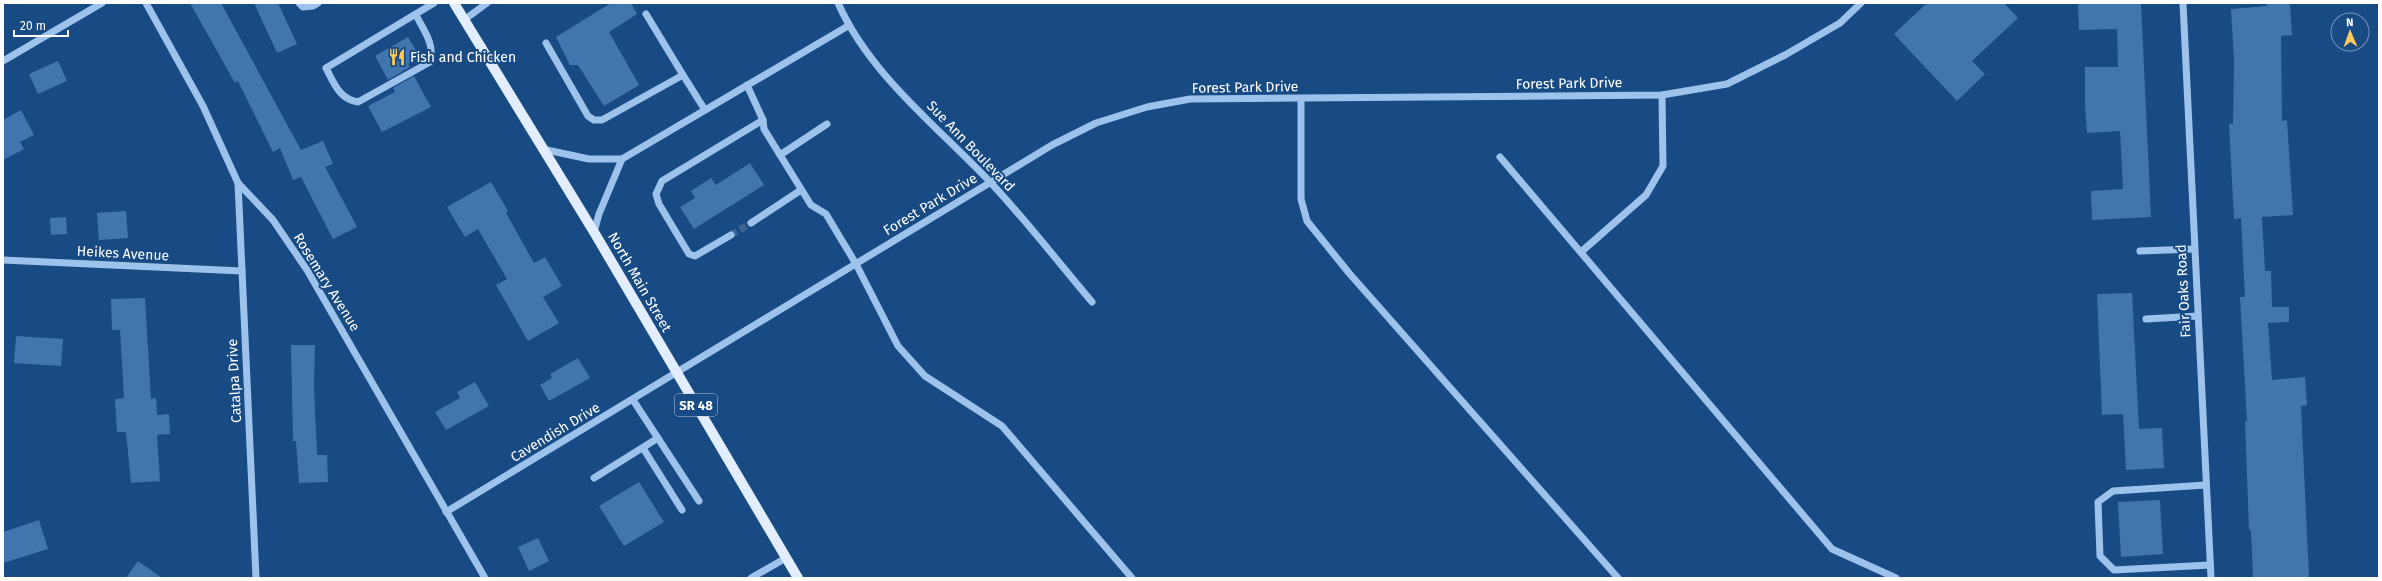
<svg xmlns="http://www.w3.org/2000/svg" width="2382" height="581" font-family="'Fira Sans',sans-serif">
<rect width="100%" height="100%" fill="#184b84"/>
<g fill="#4075ae">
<polygon points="190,3 221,3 301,150 323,141 333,164 325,167 357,227 333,239 301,177 293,180 280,148 273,152 238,81 235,83"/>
<polygon points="254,3 278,3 297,44 277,53"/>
<polygon points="611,3 631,3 637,14 609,32 639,85 604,106 578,65 570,65 556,37"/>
<polygon points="1927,3 2004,3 2018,18 1972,61 1985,74 1957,101 1894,34"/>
<polygon points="2078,3 2141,3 2151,217 2092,220 2091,191 2123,189 2120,131 2087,133 2085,105 2085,67 2118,67 2117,29 2079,30"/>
<polygon points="2266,3 2290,3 2292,35 2281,36 2282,121 2287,120 2293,215 2262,217 2265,271 2271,271 2272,307 2289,307 2289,322 2268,323 2272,380 2305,377 2307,405 2301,406 2309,578 2253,578 2251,530 2249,530 2245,421 2247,421 2240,297 2245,297 2241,218 2234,219 2229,124 2233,124 2234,61 2231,9 2267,6"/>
<polygon points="408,37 420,57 408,64 410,67 388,80 375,56"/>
<polygon points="58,61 67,81 38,94 29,74"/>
<polygon points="414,76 431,107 382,132 368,106 395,92 393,88"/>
<polygon points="21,110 34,135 20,142 24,149 3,160 3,120"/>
<polygon points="750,163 764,185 694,229 680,207 695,198 691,191 711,178 716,185"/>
<polygon points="491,182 508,211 506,213 534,263 545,257 562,286 543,297 559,323 528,341 496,285 507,279 478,229 465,237 447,207"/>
<polygon points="126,211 128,238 99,240 97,213"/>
<polygon points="66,217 67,234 51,235 50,218"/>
<polygon points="2132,293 2139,429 2162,428 2164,468 2126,470 2123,414 2102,415 2097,294"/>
<polygon points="145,298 151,399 156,398 157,415 169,414 170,434 157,435 160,481 131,483 126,432 117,432 115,399 124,398 120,330 112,330 111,299"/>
<polygon points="16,336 63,339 61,366 14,363"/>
<polygon points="291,345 315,345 314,386 317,455 327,455 328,482 299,483 296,441 293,441"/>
<polygon points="578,358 590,378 549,401 540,385 552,378 550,374"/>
<polygon points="475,382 489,406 446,430 435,412 460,398 457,392"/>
<polygon points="639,482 664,522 624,546 599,506"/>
<polygon points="2160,500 2163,554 2121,557 2118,502"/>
<polygon points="39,520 48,549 3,563 3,532"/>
<polygon points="538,538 549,561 529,571 518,547"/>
<polygon points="138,561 162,578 126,578"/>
</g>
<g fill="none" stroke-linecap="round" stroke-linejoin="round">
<polyline stroke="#3b6696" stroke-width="7" stroke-dasharray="7 3.5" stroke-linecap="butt" points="731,235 751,223"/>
<g stroke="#9dc3ec" stroke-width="7">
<polyline points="146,3 203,106 238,183 256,578"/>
<polyline points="299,3 303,7 313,6 318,3"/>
<path d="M838,3c32,72 99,123 152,179 36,38 68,80 102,120"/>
<polyline points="2183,3 2211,578"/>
<polyline points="646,14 683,75"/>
<path d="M416,15c8,16 19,29 14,47l-72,40c-19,-3 -24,-19 -32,-34l108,-65"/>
<polyline points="464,20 487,3"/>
<polyline points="546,43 588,116 594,120 602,120 683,75 705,110"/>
<polyline points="3,61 102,3"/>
<polyline points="747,85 763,120 764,129 811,205 826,214 856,264 898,346 925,376 1002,426 1132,578"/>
<polyline points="1301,99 1301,199 1307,221 1349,273 1618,578"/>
<polyline points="542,149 589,159 622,159 599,214 594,232"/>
<polyline points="780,155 827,124"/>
<polyline points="1500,157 1832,549 1896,578"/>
<polyline points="622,159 848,26"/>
<polyline points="238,183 273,220 307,270 485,578"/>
<polyline points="751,223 801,190"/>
<polyline points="731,235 695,256 689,254 659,204 656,194 662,181 763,120"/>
<polyline points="2140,251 2194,249"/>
<polyline points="1581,252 1646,195 1663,166 1662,95"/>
<polyline points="3,260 242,271"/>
<polyline points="2146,319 2198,316"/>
<polyline points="633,400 699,501"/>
<polyline points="643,448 682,510"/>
<polyline points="594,478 658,438"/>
<polyline points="2206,485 2113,491 2098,502 2100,556 2114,570 2210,565"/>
<polyline points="446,512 1052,145 1096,123 1147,107 1190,99 1662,95 1727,84 1785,55 1840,23 1861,3"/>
<polyline points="751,578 786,558"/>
</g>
<polyline stroke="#e2eeff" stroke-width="10" points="454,3 594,232 798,578"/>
</g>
<defs>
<g id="restaurant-bare" transform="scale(1.38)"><path d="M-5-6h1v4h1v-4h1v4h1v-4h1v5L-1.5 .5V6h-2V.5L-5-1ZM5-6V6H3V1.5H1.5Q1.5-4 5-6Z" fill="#ffc958" stroke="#184b84" stroke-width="2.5" paint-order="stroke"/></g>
</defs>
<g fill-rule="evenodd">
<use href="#restaurant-bare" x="397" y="57"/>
</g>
<g text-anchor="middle" stroke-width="4" stroke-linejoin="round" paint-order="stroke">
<rect fill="#184b84" stroke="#bac9da" stroke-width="1" x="675" y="394" width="42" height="22" rx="3"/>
<g font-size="13" font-weight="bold" fill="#fff">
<text x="696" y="410">SR 48</text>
</g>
<g font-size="14" fill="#fff" stroke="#184b84" text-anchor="start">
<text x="410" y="62">Fish and Chicken</text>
</g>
<g font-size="14" fill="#fff" stroke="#184b84">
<text transform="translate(1569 83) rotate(-1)" y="5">Forest Park Drive</text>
<text transform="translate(1245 87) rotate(-1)" y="5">Forest Park Drive</text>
<text transform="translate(971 146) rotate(46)" y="5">Sue Ann Boulevard</text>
<text transform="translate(930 204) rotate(-31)" y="5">Forest Park Drive</text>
<text transform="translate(123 253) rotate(3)" y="5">Heikes Avenue</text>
<text transform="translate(327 282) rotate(58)" y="5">Rosemary Avenue</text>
<text transform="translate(640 282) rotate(60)" y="5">North Main Street</text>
<text transform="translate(2183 291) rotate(-93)" y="5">Fair Oaks Road</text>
<text transform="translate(234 381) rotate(-93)" y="5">Catalpa Drive</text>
<text transform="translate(555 432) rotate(-31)" y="5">Cavendish Drive</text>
</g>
</g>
<rect width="2382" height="581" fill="none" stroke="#ffffff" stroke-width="8"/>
<g transform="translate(2350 32) rotate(358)"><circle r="19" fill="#184b84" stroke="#7493b5"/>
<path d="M0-3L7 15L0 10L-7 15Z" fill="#ffc958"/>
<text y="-6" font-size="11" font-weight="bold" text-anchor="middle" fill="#ffffff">N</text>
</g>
<path d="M14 30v6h54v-6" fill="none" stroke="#ffffff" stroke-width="2"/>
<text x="20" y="30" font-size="12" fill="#ffffff" stroke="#184b84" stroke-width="3" paint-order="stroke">20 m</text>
</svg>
